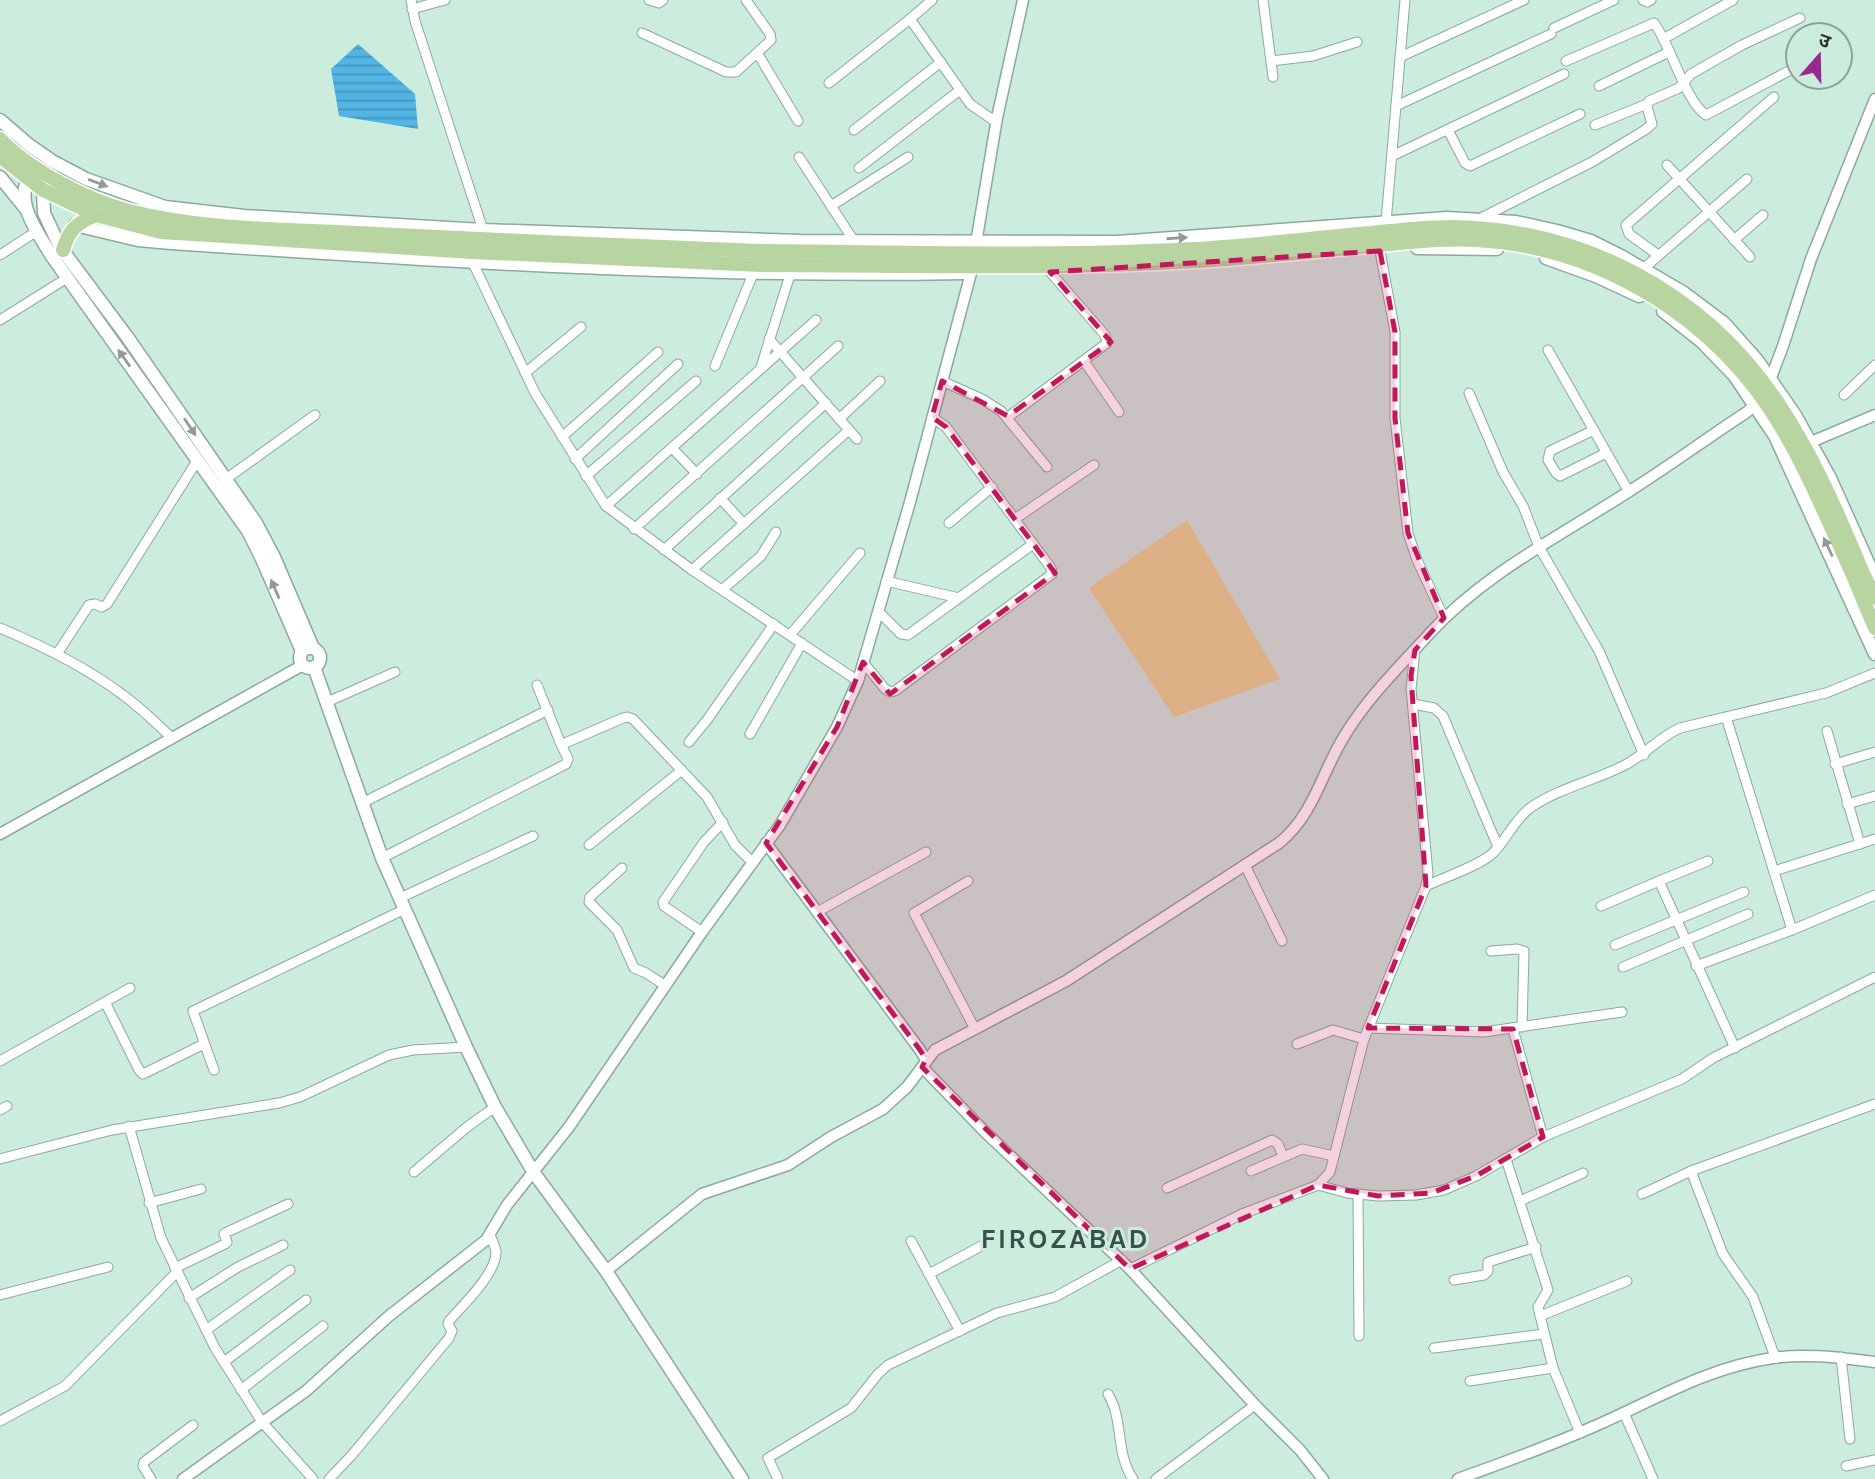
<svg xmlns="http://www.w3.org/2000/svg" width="1875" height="1479" font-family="Karla,'Noto Sans Devanagari',sans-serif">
<defs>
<pattern id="water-rules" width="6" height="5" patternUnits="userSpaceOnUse" patternTransform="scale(1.75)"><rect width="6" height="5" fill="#52b5e4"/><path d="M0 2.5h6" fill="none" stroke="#4494b9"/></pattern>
</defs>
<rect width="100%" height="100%" fill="#ccecdd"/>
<polygon fill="#e3d68f" points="1187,520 1280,679 1174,717 1089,588"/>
<polygon fill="url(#water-rules)" points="358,44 415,94 418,129 339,116 331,69"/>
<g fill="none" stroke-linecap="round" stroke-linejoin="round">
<g stroke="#8baa9c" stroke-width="11">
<g id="minor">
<polyline points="411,0 415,21 483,230"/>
<polyline points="649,0 659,3 663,0"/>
<polyline points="1263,0 1273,77"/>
<polyline points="1643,0 1647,2 1651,0"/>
<polyline points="412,9 445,0"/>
<polyline points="910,19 932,0"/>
<polyline points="1554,28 1614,0"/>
<polyline points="642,33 726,72 736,72 771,40 770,34 746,0"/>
<polyline points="1663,39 1733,0"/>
<polyline points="758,54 798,121"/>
<polyline points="1400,57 1524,0"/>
<polyline points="1271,61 1313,56 1357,42"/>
<path d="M1566,61l88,-38c17,22 31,78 52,92l92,-49"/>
<polyline points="829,83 910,19 970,104 996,122"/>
<polyline points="1599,86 1669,52"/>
<polyline points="1396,106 1551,34"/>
<polyline points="1595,125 1647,104"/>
<polyline points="854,130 941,62"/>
<polyline points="1448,130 1465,163 1470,166 1580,114"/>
<polyline points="1392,156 1564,74"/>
<polyline points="799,157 854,241"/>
<polyline points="1667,165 1750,257"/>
<polyline points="859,168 960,90"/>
<polyline points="831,206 908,157"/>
<polyline points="1481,218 1592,162 1645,130 1652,124 1647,107 1649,101 1679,88 1691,74 1742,45 1800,18"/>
<polyline points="1386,222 1405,0"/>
<polyline points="1734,240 1763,215"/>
<polyline points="1380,251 1395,332 1395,418 1408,533 1417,560 1444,618"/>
<polyline points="0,255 37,231"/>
<polyline points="1658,255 1629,234 1626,225 1774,97"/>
<polyline points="473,263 535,393 606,506 692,570 858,681"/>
<polyline points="1643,269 1747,179"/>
<polyline points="0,320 67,278"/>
<polyline points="769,339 857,439"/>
<polyline points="1548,350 1629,492"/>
<polyline points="1084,361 1119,412"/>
<polyline points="715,366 753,274"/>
<polyline points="761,367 790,275"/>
<polyline points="525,373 581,327"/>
<polyline points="942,381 982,399 1001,411 1047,467"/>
<polyline points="1469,393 1503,472 1523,506 1539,547 1599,651 1644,755"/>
<polyline points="1844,395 1875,365"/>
<polyline points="1008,417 1107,343 1105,335 1050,272"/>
<polyline points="839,419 880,381"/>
<polyline points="1594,430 1550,451 1548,460 1556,473 1560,476 1606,453"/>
<polyline points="562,437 658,352"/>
<polyline points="672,448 697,474"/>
<polyline points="575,459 678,364"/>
<polyline points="586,476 696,381"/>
<polyline points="226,479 315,415"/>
<polyline points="720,498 744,524"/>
<polyline points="606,506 816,320"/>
<polyline points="1015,519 1094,465"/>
<polyline points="949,523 992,487"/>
<polyline points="634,529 838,346"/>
<polyline points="664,550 826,403"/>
<polyline points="692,570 849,430"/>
<polyline points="886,581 959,598"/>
<polyline points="722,590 761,556 776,532"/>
<polyline points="878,611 901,634 908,635 1033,544"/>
<path d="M0,628c43,18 86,39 123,67 18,13 33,28 49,43"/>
<polyline points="790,635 860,553"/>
<polyline points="57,654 89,605 95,604 102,607 107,604 197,461"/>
<polyline points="863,662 885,689 891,692 895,691 1052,574 1051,568 946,427 932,417"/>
<polyline points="537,685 560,742 563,744 623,718 627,717 633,719 707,797 735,845 752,862"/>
<polyline points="327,702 395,672"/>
<polyline points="1413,704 1434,708 1443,716 1498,847"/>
<polyline points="1726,717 1792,930"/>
<polyline points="1827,731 1860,844"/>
<polyline points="750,734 802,643"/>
<polyline points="689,742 707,720 774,624"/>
<polyline points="1835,764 1875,752"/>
<polyline points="362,803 548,710"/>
<polyline points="1847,804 1875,796"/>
<polyline points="589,845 682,770"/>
<polyline points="382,858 566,764 568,759 560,742"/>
<polyline points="1245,865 1282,941"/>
<polyline points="622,868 590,897 589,902 617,930 634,968 646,973 666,986"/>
<polyline points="1774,871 1875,839"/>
<polyline points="968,881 914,913 975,1029"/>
<polyline points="1659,881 1708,861"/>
<path d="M1426,886c17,-8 55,-21 67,-33 14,-14 21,-33 37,-45 27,-19 63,-27 93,-42 21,-10 36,-29 57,-38l146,-35 49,-20"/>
<polyline points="400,898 533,836"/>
<polyline points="1601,906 1659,881 1735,1048"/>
<polyline points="817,912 926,852"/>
<polyline points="702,932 664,906 663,902 704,842 723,822"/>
<polyline points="1615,945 1744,892"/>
<polyline points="1491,951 1517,949 1524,951 1522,1027"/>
<polyline points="1696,966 1792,930 1875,895"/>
<polyline points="1623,967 1748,914"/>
<polyline points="105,1002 139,1070 143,1074 204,1044"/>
<polyline points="1368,1028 1484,1032 1622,1012"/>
<polyline points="1513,1029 1543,1137"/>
<polyline points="1297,1044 1333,1030 1364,1039"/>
<polyline points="0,1061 130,988"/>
<polyline points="214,1070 193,1011 405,909"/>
<polyline points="0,1110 7,1106"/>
<polyline points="129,1126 161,1238 215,1348 262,1422 313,1479"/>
<polyline points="0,1159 112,1130 279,1103 300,1097 389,1055 413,1050 466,1047"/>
<polyline points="1506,1159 1548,1290 1538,1307 1553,1368 1580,1433"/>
<polyline points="1251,1171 1302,1149 1334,1156"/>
<polyline points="1691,1171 1723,1254 1753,1297 1775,1357"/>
<polyline points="414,1172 467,1127 495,1107"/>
<polyline points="1318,1185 1347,1193 1378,1196 1416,1195 1444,1190 1476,1176 1543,1137 1682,1079 1713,1058 1875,977"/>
<polyline points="1167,1188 1272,1140 1278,1144 1283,1156"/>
<polyline points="1358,1194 1359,1336"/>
<polyline points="1642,1194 1691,1171 1875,1104"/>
<polyline points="1520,1201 1583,1173"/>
<polyline points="149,1203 201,1189"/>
<polyline points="911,1241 960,1331"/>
<polyline points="175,1268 225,1244 227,1242 224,1234 227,1232 288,1204"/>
<polyline points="1130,1269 1242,1214 1318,1185 1330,1172 1364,1039 1426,886 1428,874 1411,689 1415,650"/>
<polyline points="929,1274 983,1245"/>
<polyline points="1454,1280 1484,1275 1488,1271 1488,1262 1536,1247"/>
<polyline points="0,1295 108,1267"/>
<polyline points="189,1298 238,1267 283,1245"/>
<polyline points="1540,1316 1627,1281"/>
<polyline points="206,1330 290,1270"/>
<polyline points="1434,1348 1544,1334"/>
<polyline points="1841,1357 1850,1439"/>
<polyline points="224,1362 306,1300"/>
<polyline points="1470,1381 1553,1368"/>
<polyline points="241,1390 323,1326"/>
<path d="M1108,1394c16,26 7,59 25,85"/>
<polyline points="1624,1413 1653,1479"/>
<polyline points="0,1421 65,1386 177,1272"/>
<polyline points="1846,1466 1875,1460"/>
<polyline points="151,1479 143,1466 144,1462 193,1425"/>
<path d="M329,1479l22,-23 98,-118 3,-7 -4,-7 1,-3c14,-16 48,-48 47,-70 -1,-5 -4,-11 -6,-16"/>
<polyline points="778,1479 768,1458 851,1408 878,1374 888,1365 997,1313 1055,1297 1122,1260"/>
<polyline points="1156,1479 1255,1405"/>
</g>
</g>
<g stroke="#8baa9c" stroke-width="13">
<g id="tertiary">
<polyline points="1769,383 1783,346 1811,259 1875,99"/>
<polyline points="1811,442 1875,415"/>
<polyline points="0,834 303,665"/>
<polyline points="766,843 920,1050 926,1060"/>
<polyline points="922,1067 985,1132 1130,1269 1255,1405 1300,1450 1323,1479"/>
<path d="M606,1271l96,-77 86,-29 43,-28 52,-28 24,-22 28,-37 131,-69 213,-138c35,-28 43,-72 66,-108 23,-38 55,-69 85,-102 55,-60 130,-97 198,-141 40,-25 79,-54 119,-80l12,-12"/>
<polyline points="183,1479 306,1391 389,1316 486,1240 507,1205 569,1127 702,932 780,825 837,727 858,681 910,502 971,273 997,118 1023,0"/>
<path d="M1458,1479c49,-18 98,-35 146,-57 56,-25 106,-55 169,-64 34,-5 68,0 102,4"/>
</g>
</g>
<g stroke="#8baa9c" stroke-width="15">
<g id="secondary">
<polyline points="0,120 29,145 52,161 86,179 165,207 244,216 483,230 800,241 1117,242 1447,218 1516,222 1557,231 1591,241 1621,256 1684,293 1724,323 1757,360 1795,415 1830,478 1875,578"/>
<path d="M32,172c-20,28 4,57 19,83l197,276 14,28 40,92"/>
<polyline points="0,177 26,209"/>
<polyline points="47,182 43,190 44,213 60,247 128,338 256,523 274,557 313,648"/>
<path d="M75,225l63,15 33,3c264,18 528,35 792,30"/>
<polyline points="1417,248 1497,249"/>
<polyline points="1546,258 1596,276 1639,296"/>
<polyline points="1663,311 1701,341 1734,375 1775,436 1875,654"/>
<circle cx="310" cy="658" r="10"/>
<polyline points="314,667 382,858 466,1047 495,1107 534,1173 606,1271 742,1479"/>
</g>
</g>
<g stroke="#fff" stroke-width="17">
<g id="primary">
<path d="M0,139c31,32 87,61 129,72 74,19 152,18 228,22 134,7 269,13 403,18"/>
<polyline points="0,156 43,190 96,215 161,232 472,252 762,265"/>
<path d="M63,250c6,-20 13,-27 33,-35"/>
<polyline points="1851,571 1875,628"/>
<polyline points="1862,571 1875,598"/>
</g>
</g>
<use href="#minor" stroke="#fff" stroke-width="9"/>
<use href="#tertiary" stroke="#fff" stroke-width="10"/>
<use href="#secondary" stroke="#fff" stroke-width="12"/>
<use href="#primary" stroke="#b8d4a1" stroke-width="14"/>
<g stroke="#fff" stroke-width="17" stroke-linecap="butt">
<g id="primary-bridge">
<path d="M760,251c144,1 290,6 433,-2 59,-3 119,-11 178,-16 27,-3 55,-6 82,-6 130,2 250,65 323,173 36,53 62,113 86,171"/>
<path d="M762,265c144,0 289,5 433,-4 58,-3 116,-10 174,-15 35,-3 71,-8 107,-6 126,7 243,80 307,190 26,45 46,93 68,141"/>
</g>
</g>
<use href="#primary-bridge" stroke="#b8d4a1" stroke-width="14"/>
</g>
<defs><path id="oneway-solid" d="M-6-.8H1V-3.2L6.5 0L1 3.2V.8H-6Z" transform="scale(1.75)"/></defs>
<g fill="#949a98">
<use href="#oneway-solid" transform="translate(98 183) rotate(21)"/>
<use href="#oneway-solid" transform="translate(1177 238) rotate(-4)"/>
<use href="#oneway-solid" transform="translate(124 358) rotate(-125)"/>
<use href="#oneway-solid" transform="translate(190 427) rotate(56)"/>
<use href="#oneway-solid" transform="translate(1828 547) rotate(-115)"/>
<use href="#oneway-solid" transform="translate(275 589) rotate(-114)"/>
</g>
<path fill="#c2185b" fill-opacity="0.2" stroke="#c2185b" stroke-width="5" stroke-dasharray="14 9" stroke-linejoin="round" d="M1380,251l15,81v86l13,115 36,85 -29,32 -4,26 15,210 -58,142 145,1 30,108 -67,39 -45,17 -53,3 -60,-11 -188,84 -208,-202 4,-8 -6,-9 -154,-207 71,-116 26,-65 27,32 165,-121 -109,-146 -14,-10 10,-36 66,35 103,-74 -61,-70z"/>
<g text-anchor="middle" stroke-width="6" stroke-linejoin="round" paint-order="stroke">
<g font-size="28" font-weight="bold" letter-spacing="2" fill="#375246" stroke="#ccecdd">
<text x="1065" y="1248">FIROZABAD</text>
</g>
</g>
<g transform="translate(1819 56) rotate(20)"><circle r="33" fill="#ccecdd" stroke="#8ba398" stroke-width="2"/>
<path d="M0-5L12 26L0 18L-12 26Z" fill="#962b8d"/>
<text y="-10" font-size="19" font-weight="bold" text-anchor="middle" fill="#293630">उ</text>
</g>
</svg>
